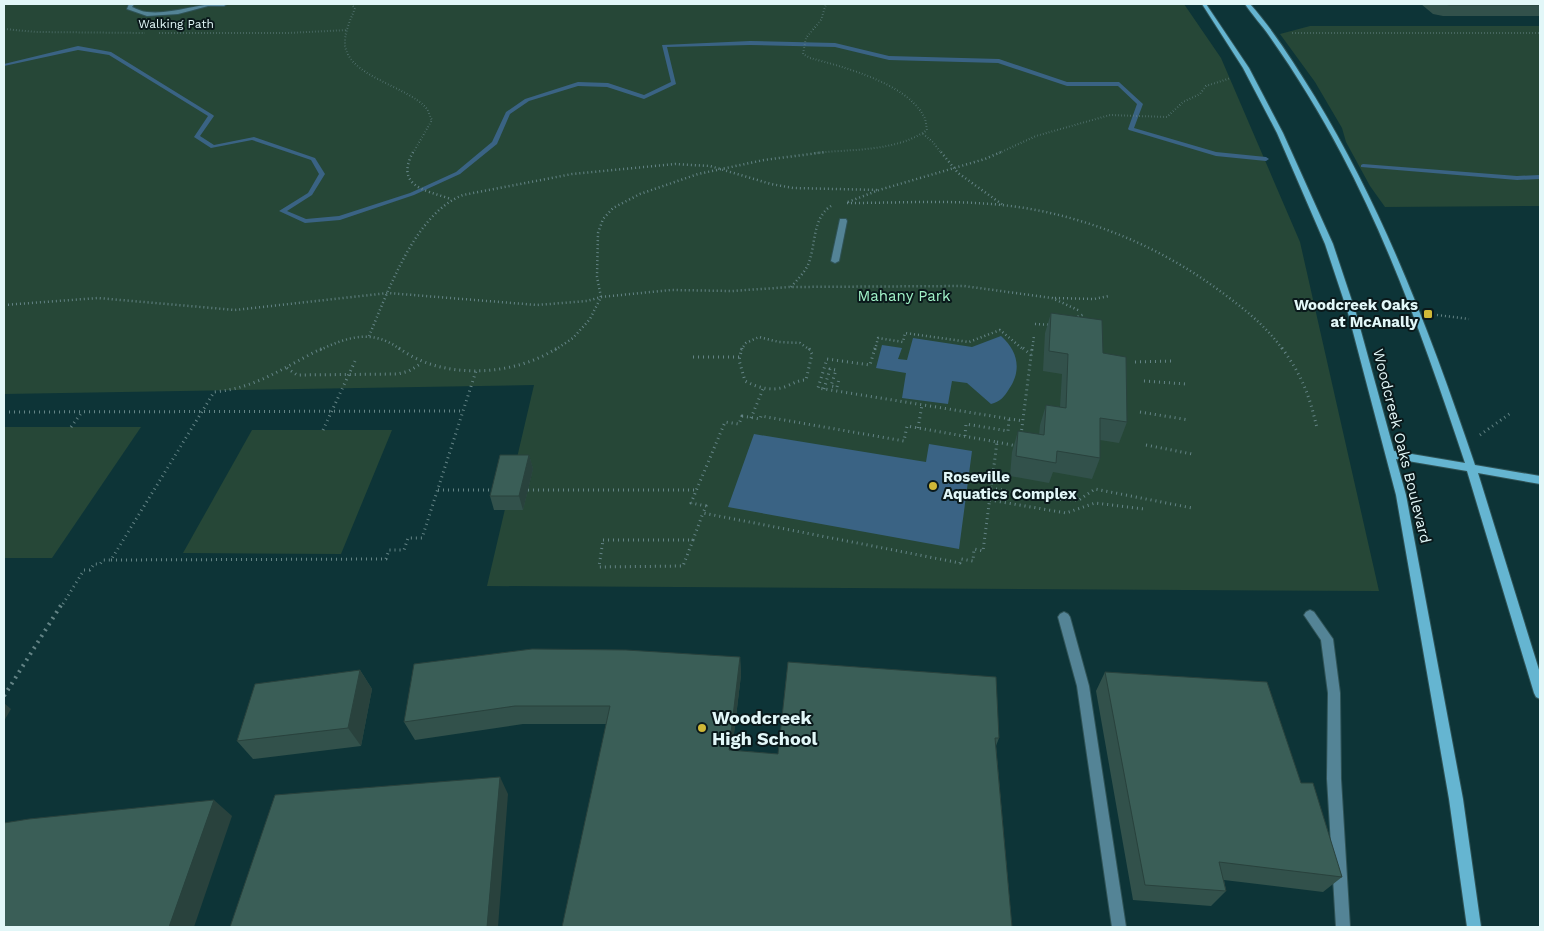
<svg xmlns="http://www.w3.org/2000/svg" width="1544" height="931" font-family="'Work Sans',sans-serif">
<rect width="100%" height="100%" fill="#0d3437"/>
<g fill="#264737">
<polygon points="4,4 1184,4 1221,58 1300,242 1379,591 487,586 534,385 4,394"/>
<polygon points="1310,26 1540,26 1540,206 1385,207 1370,186 1346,142 1342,128 1315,82 1280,34"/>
<polygon points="4,427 141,427 52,558 4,558"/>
<polygon points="252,430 392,430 341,554 183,553"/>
</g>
<g fill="#3a6384">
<path d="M1001,336c17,15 21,34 8,53 -4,7 -9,13 -18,15l-24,-21 -15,-2 -4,23 -46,-6 4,-25 -30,-5 6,-23 20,3 -4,11 9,1 6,-22 59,9z"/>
<polygon points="754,434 926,462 929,444 972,451 959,549 728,507"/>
</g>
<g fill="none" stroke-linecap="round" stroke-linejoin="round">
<g fill="#3a6384" fill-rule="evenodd">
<polygon points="750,41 835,43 889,56 999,59 1067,82 1119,82 1143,104 1134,128 1216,152 1266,157 1269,159 1266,161 1216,156 1129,130 1128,129 1137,104 1118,86 1067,86 998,63 889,60 835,47 750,45 667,47 676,84 644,99 607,87 578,86 529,101 510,114 497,144 460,174 414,195 340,220 305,223 279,211 308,193 319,174 311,160 252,140 211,148 194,137 208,116 109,55 78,50 4,66 4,64 78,46 111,52 213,115 214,116 200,136 214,145 254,137 315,158 325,174 312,195 287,211 306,219 339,216 410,193 456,172 492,142 506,112 525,99 578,82 608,83 644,95 671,82 662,45"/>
<polygon points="1363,164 1517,176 1540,175 1540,179 1517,180 1361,167 1361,165"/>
</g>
<g stroke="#2f5356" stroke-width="2">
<g id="lane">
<path d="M129,4h5l-2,3c5,2 11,5 15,5 26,3 53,-10 80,-8l-3,2h-16l-30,8 -31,2 -20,-7z"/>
<polygon points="840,219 846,219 847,221 839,261 835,263 831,261"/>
<polygon points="1310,610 1314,612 1333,639 1340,693 1341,779 1350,927 1336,927 1327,779 1328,693 1321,640 1304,615 1306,612"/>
<polygon points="1064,612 1068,614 1070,617 1089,686 1126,927 1112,927 1077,686 1058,617 1060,614"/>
</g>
</g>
<g stroke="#2f5356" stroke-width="2">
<path id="secondary" d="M1202,4h4l43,64 34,65 50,111 23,69 38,138 71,12c-35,-105 -72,-212 -124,-310 -21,-40 -45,-79 -71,-116 -8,-12 -18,-22 -25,-33h5c25,28 45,61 65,93 70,115 117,241 160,368l65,11v8l-62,-11 62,200v26l-4,-2 -2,-4 -67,-222 -71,-12 10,36 57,304 18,128h-14l-18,-128 -53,-304 -48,-182 -23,-69 -48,-111 -34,-65z"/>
</g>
<g stroke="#648486" stroke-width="2" stroke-dasharray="0.5 2.5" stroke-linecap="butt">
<path d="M351,4l4,4c-4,11 -10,22 -10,34 -1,34 64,44 82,67 2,3 3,8 5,11l-19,33"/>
<polyline points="4,29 36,32 145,33"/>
<polyline points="159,33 287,33 348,30"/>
<polyline points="1292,33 1540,33"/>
<polyline points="923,134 933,142 941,153"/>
<path d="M814,153c37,-4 82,-1 113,-23 -1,-5 -1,-11 -4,-15 -18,-32 -79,-48 -113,-57l-7,-4 3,-16 15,-18 5,-16"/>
<polyline points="999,153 1036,136 1110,115 1167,117 1183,102 1200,94 1206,86 1231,78"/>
</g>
<g stroke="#648486" stroke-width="2.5" stroke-dasharray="1 3" stroke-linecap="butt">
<path d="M413,152c-18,34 11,38 38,47"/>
<polyline points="941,152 958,173 1003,205"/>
<polyline points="848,202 879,190 985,159 1001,152"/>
<path d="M847,203c63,0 127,-5 189,7 63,12 125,39 177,76 25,18 52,38 70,64"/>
<path d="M791,287c6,-7 13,-14 17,-22 8,-19 4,-47 23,-59"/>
<polyline points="1055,298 1094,299 1109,296"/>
<polyline points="4,305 98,298 235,310 388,293 537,305 587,301 601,297 671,290 732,291 790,287 964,286 1052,298 1080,311"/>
<polyline points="1437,315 1469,319"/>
<polyline points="1074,318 1085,314"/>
<polyline points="1035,324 1051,325"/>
<path d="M369,336c19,-44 46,-123 94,-141l109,-21 103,-10 35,2 61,18 22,4 86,2"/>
<path d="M320,350c29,-14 54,-21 81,0"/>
<polyline points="555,350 573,338 590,319 601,297 597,277 598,233 603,219 613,208 640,194 698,174 764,160 826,152"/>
<polyline points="741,350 746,343 759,337 779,342 800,343 810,350"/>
<polyline points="875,350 878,338 903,342 905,333 969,342 1000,330 1024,350"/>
<polyline points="1032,350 1034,336"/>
</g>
<g stroke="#648486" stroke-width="3" stroke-dasharray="1 4" stroke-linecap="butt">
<path d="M399,348c42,32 114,29 158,0"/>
<path d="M742,348l-3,12 6,21c13,7 28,11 42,5 7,-3 12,-6 19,-6l6,-26 -3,-6"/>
<polyline points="875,348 870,365 827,359 818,388 1023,421"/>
<polyline points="1023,348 1031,355"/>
<path d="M1282,348c20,28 27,46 35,80"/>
<polyline points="693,357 739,357"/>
<polyline points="1135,362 1174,361"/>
<polyline points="287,368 297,375 398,374 409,371 422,363"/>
<polyline points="1144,381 1186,384"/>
<polyline points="824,389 830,369 836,370 831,386 837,387 839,379"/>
<polyline points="4,412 464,411"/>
<polyline points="1140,412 1189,420"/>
<polygon points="742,416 760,419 761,416 904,441 907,426 997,442 983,551 974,549 973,561 961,559 960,563 703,513 706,506 691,503 725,422 739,424"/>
<polyline points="751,418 763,389"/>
<polyline points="71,427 82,412"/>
<polyline points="918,428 922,405"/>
<polyline points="323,430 356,359"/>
<polyline points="1021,435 1032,348"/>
<polyline points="1480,435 1512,412"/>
<polyline points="965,436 966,424 1008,431 1009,419"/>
<polyline points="997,442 1017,446"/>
<polyline points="1146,445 1192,454"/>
<polyline points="991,488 1050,499 1079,500 1095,489 1192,508"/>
<polyline points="438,490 494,490"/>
<polyline points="528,490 696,490"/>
<polyline points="990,500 1066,513 1095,503 1144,509"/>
<polygon points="603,540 693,540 683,566 599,567"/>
<polyline points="693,540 703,513"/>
<polyline points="111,560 386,559 389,550 404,550 408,538 422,538 476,371"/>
<path d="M63,604l21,-34h6l4,-6h6l3,-4h8l103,-168c44,-4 71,-26 109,-44"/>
</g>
<polyline stroke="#648486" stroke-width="4" stroke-dasharray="2 5" stroke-linecap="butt" points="4,696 63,602"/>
<use href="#lane" fill="#548496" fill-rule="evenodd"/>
<use href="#secondary" fill="#65b5d1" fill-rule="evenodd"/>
</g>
<g fill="#32514b">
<polygon points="1421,4 1540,4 1540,16 1443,16 1433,14"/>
<polygon points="1051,313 1103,353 1127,422 1119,443 1100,440 1100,458 1092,479 1053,472 1049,483 1010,476 1012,452 1018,431 1039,435 1040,425 1046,405 1060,407 1062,374 1043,371 1045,333"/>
<polygon points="529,455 533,469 523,510 494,510 490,496"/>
<polygon points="740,657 741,675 732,750 778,754 788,662 999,738 996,746 1012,927 606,724 523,724 415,740 404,722"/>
<polygon points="360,670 372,689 361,746 253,759 237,741"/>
<polygon points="1105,672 1301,783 1342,877 1323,892 1224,880 1226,891 1211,906 1133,900 1096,691"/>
</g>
<g fill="#29423d">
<polygon points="529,455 533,469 523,510 519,496"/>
<polygon points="740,657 741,675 730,767 729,750"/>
<polygon points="360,670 372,689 361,746 348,728"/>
<polygon points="4,703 11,709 4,721"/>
<polygon points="500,777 508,794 498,927 487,927"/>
<polygon points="214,800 232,816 194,927 169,927"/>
</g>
<g fill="#3a5e57" stroke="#29423d">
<polygon points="1445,4 1540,4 1540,5 1449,5"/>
<polygon points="1051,313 1102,320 1103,353 1126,357 1127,422 1100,418 1100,458 1057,451 1056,463 1016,456 1018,431 1044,435 1046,405 1066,408 1068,354 1049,351"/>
<polygon points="500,455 529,455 519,496 490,496"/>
<polygon points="532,649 626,650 740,657 729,750 778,754 788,662 996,677 999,738 995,738 1012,927 562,927 610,706 515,706 404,722 414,664"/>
<polygon points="360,670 348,728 237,741 255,684"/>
<polygon points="1105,672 1267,682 1301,783 1313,783 1342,877 1219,862 1226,891 1145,885"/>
<polygon points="500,777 487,927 230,927 275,795"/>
<polygon points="214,800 169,927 4,927 4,823 29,819"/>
</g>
<g fill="#cfb837" stroke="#0a191b" stroke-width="2">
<rect x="1423" y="309" width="10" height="10" rx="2.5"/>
<circle cx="933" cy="486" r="5"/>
<circle cx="702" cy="728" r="5"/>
</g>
<g text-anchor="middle" stroke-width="4" stroke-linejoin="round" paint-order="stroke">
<g font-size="12" fill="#e2f7f8" stroke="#0a191b">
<text x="176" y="28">Walking Path</text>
</g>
<g font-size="15" fill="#a2f5ca" stroke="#0a191b">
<text x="904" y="301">Mahany Park</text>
</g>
<g font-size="15" font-weight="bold" fill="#e2f7f8" stroke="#0a191b" text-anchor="end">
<text x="1418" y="310">Woodcreek Oaks<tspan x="1418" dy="17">at McAnally</tspan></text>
<text x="943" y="482" text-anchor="start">Roseville<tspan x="943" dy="17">Aquatics Complex</tspan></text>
</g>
<g font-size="15" fill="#e2f7f8" stroke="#0a191b">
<text transform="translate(1402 446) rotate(76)" y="5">Woodcreek Oaks Boulevard</text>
</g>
<g font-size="18" font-weight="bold" fill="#e2f7f8" stroke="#0a191b" text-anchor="start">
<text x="712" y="724">Woodcreek<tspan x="712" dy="21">High School</tspan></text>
</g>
</g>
<rect width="1544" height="931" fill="none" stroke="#e2f7f8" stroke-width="10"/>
</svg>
